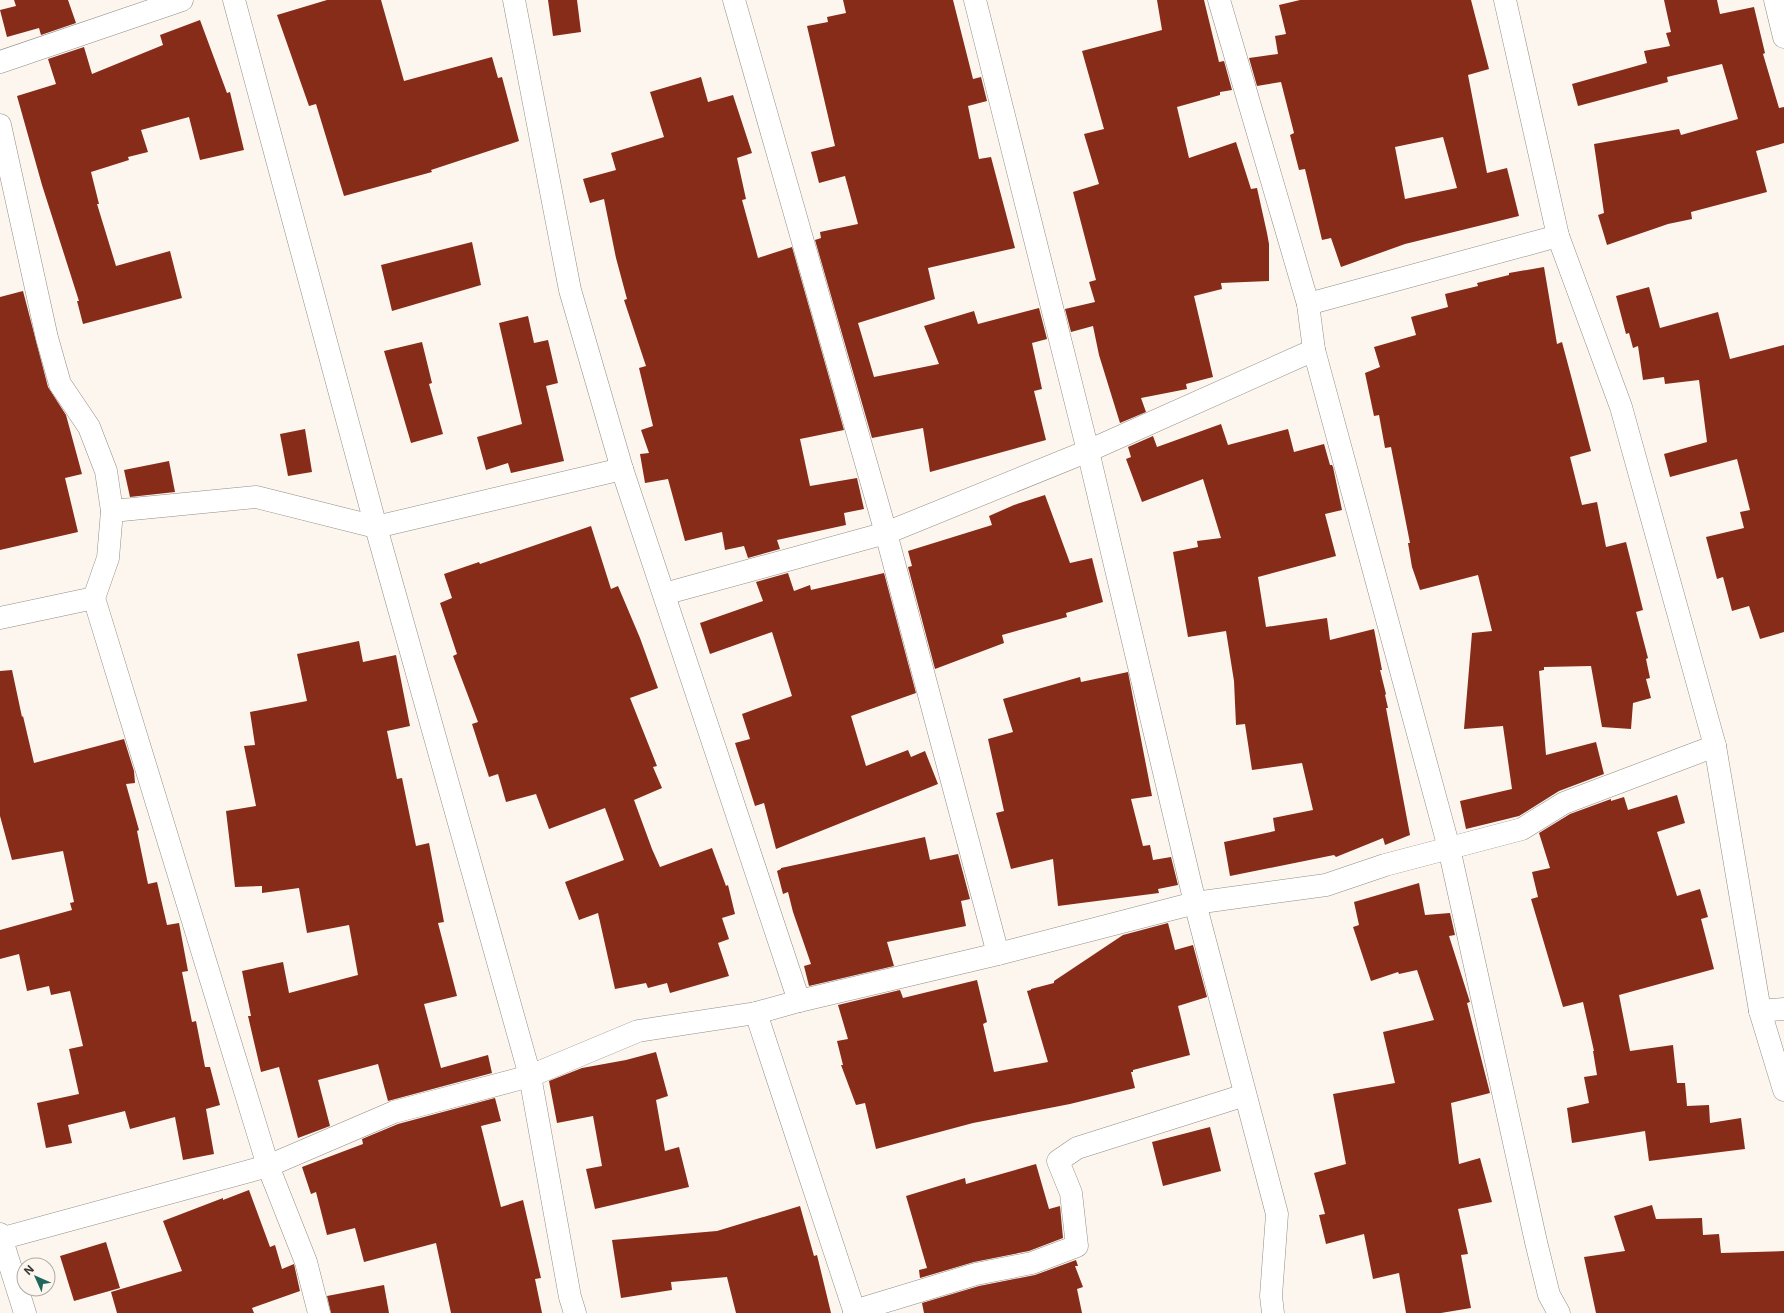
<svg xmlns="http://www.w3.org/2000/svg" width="1784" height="1313" font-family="Inter,sans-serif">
<rect width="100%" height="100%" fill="#fcf6ef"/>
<g fill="#862c19" fill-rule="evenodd">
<polygon points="14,0 68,0 76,23 41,35 39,28 7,37 0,10 16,6"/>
<polygon points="327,0 381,0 404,81 492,57 498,78 502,77 519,141 431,170 432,172 344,196 316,104 309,106 277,15"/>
<polygon points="548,0 577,0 581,32 553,36"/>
<polygon points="843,0 953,0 973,79 981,77 987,101 968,106 979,159 991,157 1015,248 928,268 935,299 858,323 874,377 939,364 924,326 974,311 978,324 1039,308 1047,339 1032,343 1042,389 1034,391 1046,440 930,472 923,428 872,438 815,240 821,238 820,232 858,224 845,176 819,183 811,152 835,146 807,26 828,22 827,17 846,13"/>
<polygon points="1157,0 1204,0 1219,62 1224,61 1232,90 1220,92 1220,95 1177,107 1189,158 1236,142 1251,189 1257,188 1267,233 1269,244 1269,281 1221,283 1222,289 1194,296 1213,377 1186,384 1187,389 1141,398 1146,412 1120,423 1099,355 1093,326 1071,332 1065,309 1095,302 1089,282 1096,280 1073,192 1099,184 1084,134 1104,129 1082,51 1162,30"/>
<path d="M1300,0h171l18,69 -21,6 19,98 20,-5 12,48 -114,28 -64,23 -10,-29 -9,2 -17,-71 -6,1 -9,-35 4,-2 -13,-51 -24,4 -8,-28 29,-4 -3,-18 11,-2 -7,-29zM1443,137l14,51 -52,11 -10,-52z"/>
<polygon points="1664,0 1717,0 1720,14 1754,7 1765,53 1763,54 1779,108 1784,107 1784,143 1756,151 1767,192 1691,212 1692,219 1668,224 1607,245 1598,215 1604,213 1594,144 1679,129 1681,135 1738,119 1722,64 1667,77 1668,82 1578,106 1572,84 1647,63 1644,51 1670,46 1666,33 1671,32"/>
<polygon points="200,20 227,93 230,92 244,150 200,160 189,117 141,130 148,152 128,157 129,160 91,172 99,204 97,204 116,266 170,251 182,298 83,324 77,301 79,301 42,185 17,96 56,84 48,59 84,47 92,74 163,45 160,35"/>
<polygon points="701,77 708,102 733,95 752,153 737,158 746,199 742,200 758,258 792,247 844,430 800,439 810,486 857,478 864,509 844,513 846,525 777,540 780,549 748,558 744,546 725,550 722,532 685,541 668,479 645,483 640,454 649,453 641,430 653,426 639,368 646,366 624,300 627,299 616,258 604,199 590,203 583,179 616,170 611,153 664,137 650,92"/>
<polygon points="472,242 481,285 392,311 381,265"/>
<polygon points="1544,267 1557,344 1562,342 1591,451 1570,457 1582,505 1597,502 1606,547 1626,542 1643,610 1636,612 1648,658 1646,659 1650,678 1646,679 1651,698 1633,703 1631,729 1602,727 1591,666 1544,667 1544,670 1539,671 1546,755 1596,742 1604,774 1559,791 1519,816 1466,829 1460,801 1512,789 1503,726 1464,729 1472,633 1492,631 1478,575 1420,590 1412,567 1408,543 1410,543 1391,447 1385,448 1379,415 1374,416 1365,373 1380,367 1374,347 1416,335 1411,317 1448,307 1445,294 1478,286 1477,283 1509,275 1509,273"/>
<polygon points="1649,287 1660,328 1718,312 1730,359 1784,345 1784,632 1760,639 1749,606 1732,611 1723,577 1717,579 1706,537 1744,528 1740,512 1750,510 1737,459 1670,477 1664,454 1707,442 1699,380 1665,384 1664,377 1643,380 1638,346 1633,348 1629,333 1626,334 1616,296"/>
<polygon points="23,291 48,387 66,415 82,474 65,478 78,532 0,550 0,297"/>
<polygon points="528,316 534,343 548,340 558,383 546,386 564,461 511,473 508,463 486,470 477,437 522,424 499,323"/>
<polygon points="422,342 432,383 429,384 443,434 411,443 384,351"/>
<polygon points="1221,424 1228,445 1288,429 1294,452 1324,444 1330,465 1332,465 1333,467 1342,510 1325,514 1336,556 1258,577 1266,627 1327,618 1330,640 1374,629 1382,670 1380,670 1386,694 1385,695 1388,708 1386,708 1410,835 1385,845 1383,838 1336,857 1334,855 1230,876 1224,842 1275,831 1273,818 1313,810 1302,763 1252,770 1245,724 1236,725 1234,681 1226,631 1188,637 1173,552 1198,547 1197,541 1221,538 1203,479 1142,502 1126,459 1131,457 1128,447 1153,436 1157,447"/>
<polygon points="305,429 312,472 288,476 280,434"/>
<polygon points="169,461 175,492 130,497 124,470"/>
<polygon points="1045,495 1070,563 1092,558 1103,602 1066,613 1067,617 1002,635 1004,643 935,669 908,567 912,566 908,551 992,525 989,516 1014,505"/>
<polygon points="591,526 611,589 618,586 640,638 658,688 630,698 657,766 653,767 662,788 634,800 652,849 660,867 712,848 726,886 728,885 735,914 722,918 729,939 718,943 729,976 670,993 667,983 648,988 646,983 615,989 598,913 579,920 565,882 624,860 605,808 549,829 536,794 506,802 498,774 489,777 472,724 478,722 453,656 457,654 440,603 452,598 444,574 479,562 480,564"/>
<polygon points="788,573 794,591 810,585 811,590 884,573 916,693 851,716 866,766 908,750 911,757 925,751 938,784 776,849 764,803 755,806 735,743 750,739 742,714 792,696 772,632 710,654 700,623 763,601 756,582"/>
<polygon points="359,641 363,662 396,655 410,726 387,731 397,779 402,778 416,846 429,843 444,922 438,923 457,996 424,1004 441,1068 488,1055 492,1073 388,1101 378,1064 318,1080 330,1126 298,1138 279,1067 261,1072 248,1016 251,1016 242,971 283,962 289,993 358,975 349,925 307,933 299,888 262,893 262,886 235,887 226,811 256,806 244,746 255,745 250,712 307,701 297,654"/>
<polygon points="12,670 22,717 23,716 34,763 124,739 134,771 135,783 126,784 139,830 137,831 148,884 157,882 167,925 179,923 188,971 182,972 192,1022 196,1021 205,1067 210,1067 220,1105 206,1109 214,1154 183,1160 175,1117 130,1129 125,1111 68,1125 72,1143 46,1148 37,1103 79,1094 69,1049 83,1046 70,991 51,995 49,986 27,991 19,954 0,959 0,930 72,910 70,903 74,902 63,851 12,860 0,816 0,671"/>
<polygon points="1128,672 1152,796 1131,799 1143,846 1150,845 1153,860 1171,857 1178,885 1158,889 1159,893 1058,906 1053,859 1011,869 996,813 1004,811 988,739 1013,732 1003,699 1080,677 1081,682"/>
<polygon points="1677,795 1685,823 1657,832 1677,896 1700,889 1708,917 1701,919 1714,969 1619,995 1630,1051 1673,1045 1677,1083 1685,1083 1687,1106 1709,1105 1710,1123 1741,1118 1745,1149 1649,1161 1645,1131 1572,1143 1567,1108 1589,1103 1584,1077 1597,1075 1593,1051 1594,1051 1583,1002 1563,1007 1531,899 1538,897 1532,872 1550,868 1539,833 1570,814 1611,799 1611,801 1624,797 1628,810"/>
<polygon points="925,837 930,860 958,854 970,899 961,901 966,926 887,942 894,966 809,986 804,966 811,964 793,912 788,892 783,894 777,871 781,869 781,868"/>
<polygon points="1419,883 1425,915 1450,913 1455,935 1449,936 1469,999 1470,1002 1467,1003 1490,1093 1451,1103 1459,1164 1480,1158 1492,1202 1458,1209 1468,1254 1461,1255 1471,1308 1441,1313 1406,1313 1399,1273 1373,1279 1364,1234 1326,1244 1319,1215 1325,1214 1314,1173 1346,1164 1333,1094 1395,1083 1383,1032 1434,1020 1417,970 1399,974 1398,972 1371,981 1353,927 1359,925 1354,902"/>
<polygon points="1168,923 1175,950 1193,945 1207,997 1178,1006 1190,1055 1133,1070 1133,1072 1131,1072 1135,1088 1070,1104 973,1123 876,1149 865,1103 856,1105 841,1065 843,1065 837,1041 848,1039 838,1005 900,990 903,998 977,980 987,1022 983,1024 994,1072 1048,1062 1027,991 1031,990 1031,989 1054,983 1054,981 1123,935"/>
<polygon points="656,1052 668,1096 656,1100 665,1151 679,1147 689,1187 595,1209 586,1169 602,1166 593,1116 557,1123 549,1081 582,1068 626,1060"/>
<polygon points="495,1098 501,1121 481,1126 501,1207 523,1200 541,1278 535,1279 542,1313 451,1313 436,1243 364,1262 355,1228 327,1235 316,1192 311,1194 302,1167 363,1144 362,1139 398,1124"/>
<polygon points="1210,1127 1221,1171 1163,1186 1152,1142"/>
<polygon points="1036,1164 1049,1209 1060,1206 1063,1238 1029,1251 974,1262 920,1278 919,1270 927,1268 906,1196 965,1178 966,1184"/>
<polygon points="249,1190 270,1247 275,1245 282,1269 294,1264 300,1291 252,1308 254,1313 117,1313 111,1292 182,1271 163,1221 223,1198 223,1200"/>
<polygon points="1652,1205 1656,1219 1702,1218 1703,1235 1719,1234 1721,1253 1784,1251 1784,1313 1596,1313 1584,1257 1625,1251 1614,1216"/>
<polygon points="800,1206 814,1256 817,1255 831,1313 736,1313 727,1277 671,1282 672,1290 621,1298 612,1240 717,1231"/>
<polygon points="106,1242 120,1288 74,1301 60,1256"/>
<polygon points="1076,1260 1078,1266 1075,1266 1083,1287 1077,1289 1082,1313 924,1313 922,1303 979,1286 1035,1275"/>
<polygon points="384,1285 389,1313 331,1313 327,1296"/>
</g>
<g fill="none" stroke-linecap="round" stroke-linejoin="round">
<g stroke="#928d86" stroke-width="23">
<g id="minor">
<polyline points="234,0 376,527 530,1076 570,1297 575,1313"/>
<polyline points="514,0 570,290 622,469 799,1001"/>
<polyline points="734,0 886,533 998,954"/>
<polyline points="975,0 1088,451 1195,903 1277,1214 1271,1296 1273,1313"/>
<polyline points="1219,0 1308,304 1314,350 1449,848 1536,1242 1549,1295 1559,1313"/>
<polyline points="1505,0 1558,236 1621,407 1715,746 1760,1011 1784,1090"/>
<polyline points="1775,0 1784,37"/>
<polyline points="0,62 182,0"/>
<polyline points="0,125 47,338 60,384 89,427 106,471 112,511 108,558 94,598 268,1166 306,1262 319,1313"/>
<polyline points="1308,304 1558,236"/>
<polyline points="112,511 256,497 376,527 622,469"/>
<polyline points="664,594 886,533 1088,451 1314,350"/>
<polyline points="0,618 94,598"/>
<polyline points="1760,1011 1784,1009"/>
<polyline points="756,1013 855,1313"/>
<polyline points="0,1234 25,1313"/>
<polyline points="0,1239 268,1166 394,1112 530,1076 638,1031 756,1013 799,1001 998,954 1195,903 1326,885 1385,865 1522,829 1564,803 1715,746"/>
<polyline points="854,1311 976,1274 1032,1263 1077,1246 1071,1193 1058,1161 1077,1148 1245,1095"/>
</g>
</g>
<use href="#minor" stroke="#fff" stroke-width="22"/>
</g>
<g transform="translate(36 1277) rotate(315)"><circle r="19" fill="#fcf6ef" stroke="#aea9a4"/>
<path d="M0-3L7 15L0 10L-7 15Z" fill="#1f675c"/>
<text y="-6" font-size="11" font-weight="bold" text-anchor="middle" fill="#383633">N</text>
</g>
</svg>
